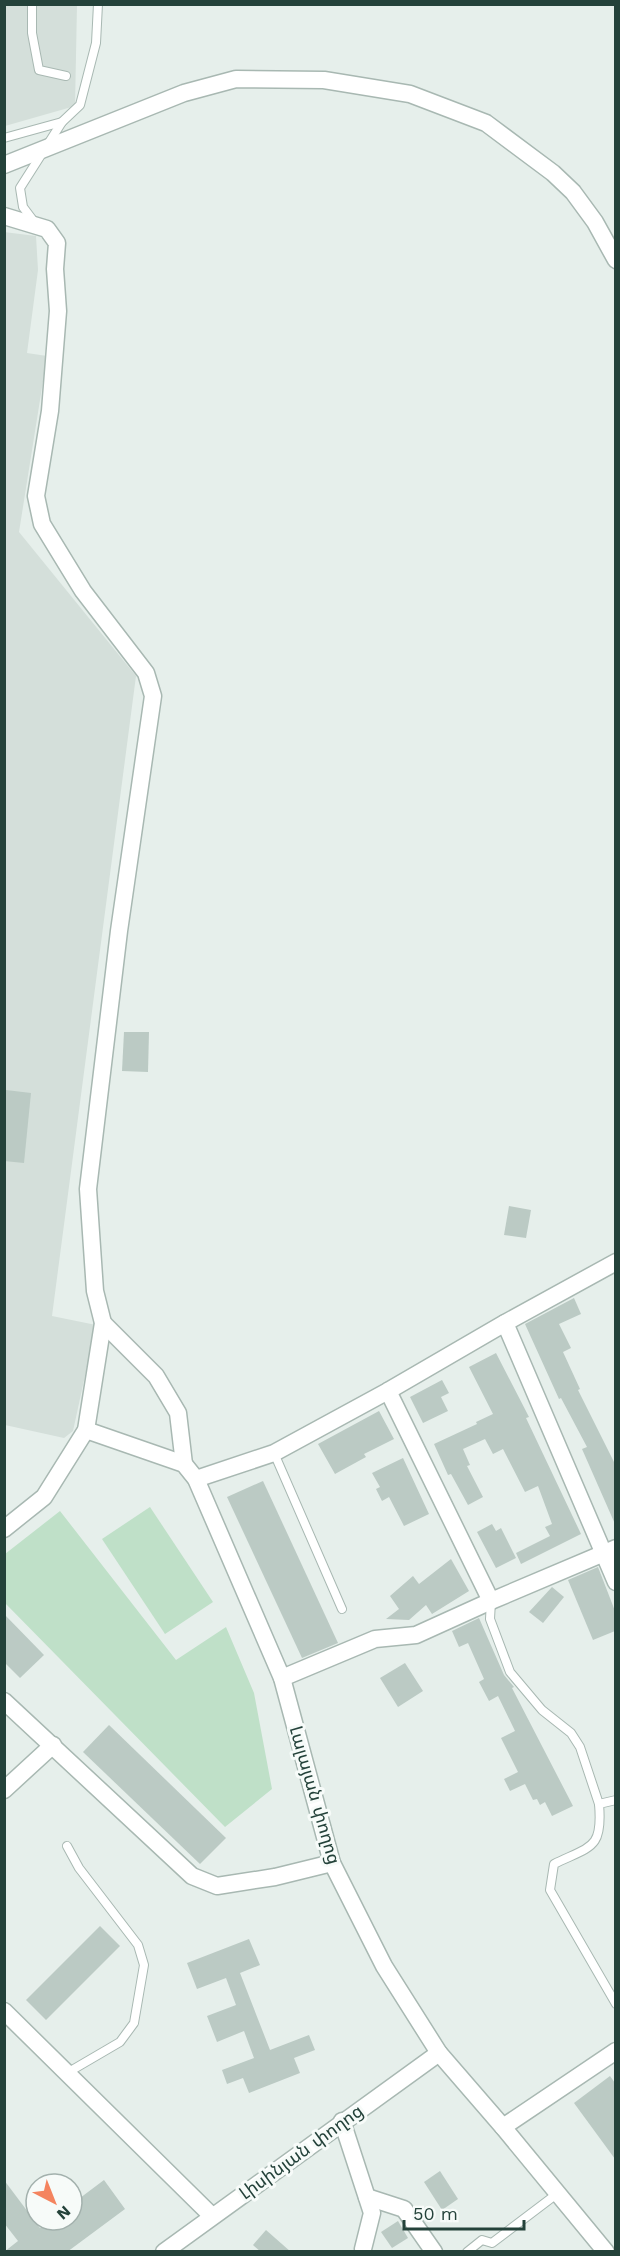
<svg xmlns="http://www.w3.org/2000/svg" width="620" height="2256" font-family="'Work Sans','Noto Sans Armenian',sans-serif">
<rect width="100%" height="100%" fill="#e6efeb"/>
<g fill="#d4dfda">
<polygon points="5,5 77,5 75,106 5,126"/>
<polygon points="4,232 36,236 38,270 27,353 47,356 19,532 136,676 52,1316 96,1325 73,1431 64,1438 5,1425"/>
</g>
<g fill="#bfe0c8">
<polygon points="150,1507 213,1602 165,1634 102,1539"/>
<polygon points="60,1511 176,1660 226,1627 254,1693 272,1789 225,1827 5,1603 5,1554"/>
</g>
<g fill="#bbcac4">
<polygon points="124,1032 149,1032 148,1072 122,1071"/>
<polygon points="6,1090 31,1093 24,1163 4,1161"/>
<polygon points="509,1206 531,1210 526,1238 504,1235"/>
<polygon points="574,1298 581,1314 559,1324 571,1348 563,1352 580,1389 578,1390 615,1464 615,1524 582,1449 587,1447 561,1398 559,1399 525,1324"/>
<polygon points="496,1353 529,1417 526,1418 581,1534 521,1564 516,1553 550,1536 545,1527 552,1524 538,1486 525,1492 503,1449 493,1454 485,1439 463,1449 470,1465 467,1466 483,1497 468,1505 451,1474 448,1475 434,1444 477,1424 476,1422 493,1414 469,1367"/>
<polygon points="442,1380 449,1393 441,1397 448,1411 423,1423 410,1397"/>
<polygon points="379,1411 394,1439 364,1454 366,1457 335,1474 318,1444"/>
<polygon points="403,1458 429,1514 404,1526 389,1497 382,1501 376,1489 380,1487 372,1473"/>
<polygon points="263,1481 338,1643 302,1658 227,1497"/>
<polygon points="492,1524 496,1531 501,1528 516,1558 496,1568 477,1532"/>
<polygon points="451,1559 469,1591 432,1614 426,1605 409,1620 386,1619 399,1609 390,1596 413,1576 419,1584"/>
<polygon points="598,1567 615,1611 615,1631 593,1640 568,1580"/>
<polygon points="552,1587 564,1597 543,1623 529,1612"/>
<polygon points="4,1614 44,1655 20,1678 4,1662"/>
<polygon points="479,1618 504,1675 514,1687 512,1688 543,1748 573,1806 552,1816 545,1802 540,1805 537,1799 533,1800 525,1784 510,1791 504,1779 518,1772 501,1738 515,1731 498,1696 489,1701 479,1682 484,1679 468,1643 459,1647 452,1631"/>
<polygon points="405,1663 423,1691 398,1707 380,1678"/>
<polygon points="109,1725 226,1838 200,1864 83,1752"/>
<polygon points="100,1926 120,1946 46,2020 26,2000"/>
<polygon points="249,1939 260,1965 240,1973 270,2050 309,2035 315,2050 294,2058 300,2073 249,2093 243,2078 227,2084 222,2070 254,2058 244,2031 217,2042 207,2016 236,2005 226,1978 197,1989 187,1963"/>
<polygon points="610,2076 615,2083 615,2159 574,2103"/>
<polygon points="440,2171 458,2199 442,2210 424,2182"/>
<polygon points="4,2180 40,2228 50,2220 72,2220 72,2204 104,2180 125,2209 67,2252 4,2252 18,2241 4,2223"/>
<polygon points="398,2221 408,2238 392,2248 381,2232"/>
<polygon points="266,2230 291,2252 261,2252 253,2245"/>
</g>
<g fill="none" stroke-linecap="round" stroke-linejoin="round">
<g stroke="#a8b8b2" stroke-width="10">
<g id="service">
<polyline points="32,4 32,33 39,70 66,76"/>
<polyline points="4,138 62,122 80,105 96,43 98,4"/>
<polyline points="35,223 23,207 20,188 62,122"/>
<polyline points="274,1453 342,1609"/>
<polyline points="491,1601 490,1619 510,1672 542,1710 571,1733 580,1747 599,1804"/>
<path d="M616,1800l-17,4c4,45 -8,42 -45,60l-4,26 66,114"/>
<polyline points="67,2073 120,2042 134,2023 144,1965 138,1945 79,1868 67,1846"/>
<polyline points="467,2252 482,2240 492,2243 558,2193"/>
</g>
</g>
<g stroke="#a8b8b2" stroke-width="19">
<g id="minor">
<polyline points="4,165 184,93 236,79 324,80 410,94 486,123 553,173 573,192 595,222 616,260"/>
<polyline points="4,216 47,229 57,243 55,269 58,311 50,411 36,496 42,524 83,591 146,673 153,696 119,931 88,1189 95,1291 103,1323 86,1430 44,1497 4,1529"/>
<polyline points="103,1323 156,1376 178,1413 184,1464"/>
<polyline points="505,1323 616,1582"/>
<polyline points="388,1391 491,1601"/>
<polyline points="86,1430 184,1464 196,1479 282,1678 332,1863 384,1966 439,2053 503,2127 606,2252"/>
<polyline points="196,1479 274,1453 388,1391 505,1323 616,1262"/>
<polyline points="282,1678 375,1639 416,1635 491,1601 616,1548"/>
<polyline points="4,1701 192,1876 217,1886 275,1877 332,1863"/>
<polyline points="4,1790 53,1745"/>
<polyline points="4,2011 212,2216"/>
<polyline points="342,2121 372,2213 363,2249"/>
<polyline points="503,2127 616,2051"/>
<polyline points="367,2197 404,2209 434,2252"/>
<polyline points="164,2252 439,2053"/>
</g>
</g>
<use href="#service" stroke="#fff" stroke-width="8"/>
<use href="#minor" stroke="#fff" stroke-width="16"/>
</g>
<g text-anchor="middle" stroke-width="6" stroke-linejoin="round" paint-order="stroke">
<g font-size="18" fill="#24423a" stroke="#f7fbf9">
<text transform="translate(315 1795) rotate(74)" y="6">Լալայան փողոց</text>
<text transform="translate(301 2152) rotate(-36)" y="6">Լիսինյան փողոց</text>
</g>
</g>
<rect width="620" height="2256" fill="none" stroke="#24423a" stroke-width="12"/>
<g transform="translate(54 2202) rotate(138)"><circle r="28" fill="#f7fbf9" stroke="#a3b1ad" stroke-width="1.5"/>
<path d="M0-4.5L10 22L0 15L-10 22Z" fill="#f4845f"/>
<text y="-9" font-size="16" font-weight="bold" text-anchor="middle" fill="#24423a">N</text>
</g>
<path d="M404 2220v9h120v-9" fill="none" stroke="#24423a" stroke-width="3"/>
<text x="413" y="2220" font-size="18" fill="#24423a" stroke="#f7fbf9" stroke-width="4.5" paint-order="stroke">50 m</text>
</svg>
